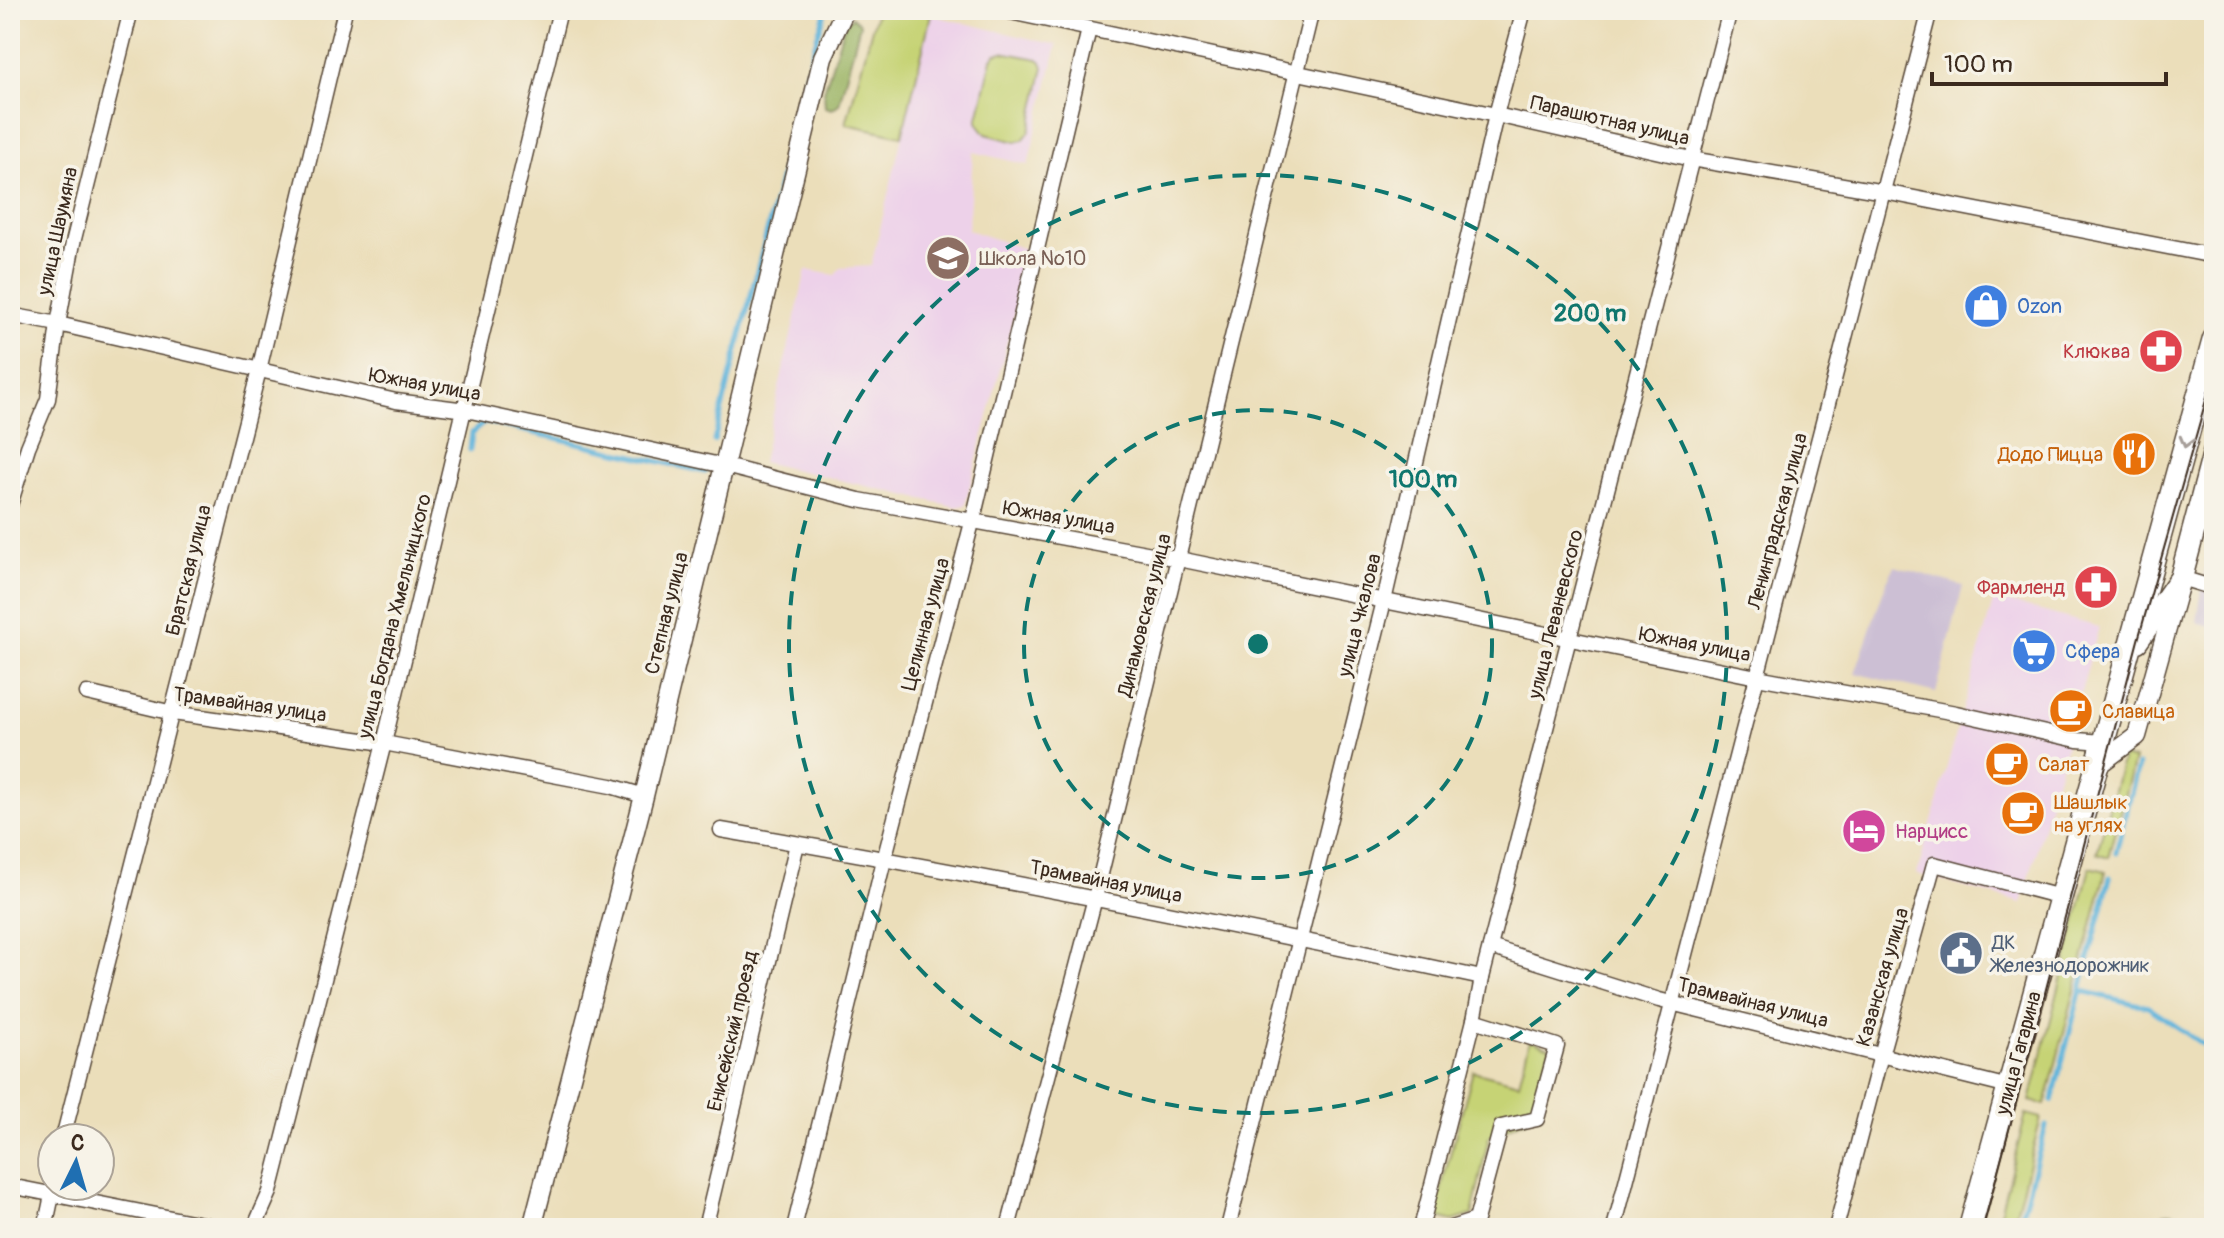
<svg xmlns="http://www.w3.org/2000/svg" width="2224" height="1238" font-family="Pangolin,sans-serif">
<rect width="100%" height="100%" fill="#f7f3e8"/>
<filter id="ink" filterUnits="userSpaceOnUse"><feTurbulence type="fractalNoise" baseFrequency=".0125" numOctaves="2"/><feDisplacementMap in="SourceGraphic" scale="16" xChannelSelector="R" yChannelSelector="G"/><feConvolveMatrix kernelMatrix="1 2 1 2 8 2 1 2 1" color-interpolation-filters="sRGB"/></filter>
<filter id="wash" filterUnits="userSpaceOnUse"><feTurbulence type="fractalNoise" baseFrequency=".006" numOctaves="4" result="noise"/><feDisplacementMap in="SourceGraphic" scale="32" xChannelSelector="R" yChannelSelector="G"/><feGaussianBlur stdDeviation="1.8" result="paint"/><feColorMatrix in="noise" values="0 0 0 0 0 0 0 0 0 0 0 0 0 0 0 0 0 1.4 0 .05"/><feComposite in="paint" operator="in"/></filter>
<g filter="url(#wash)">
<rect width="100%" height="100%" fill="#ebdeba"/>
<g fill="#edd1e9">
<polygon points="931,15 1057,45 1028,165 973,152 968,230 1025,249 1017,304 965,505 957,507 762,462 806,270 835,275 841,268 871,266"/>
<polygon points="1994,598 2099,627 2022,903 1917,874"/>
</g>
<g fill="#ccbfd4">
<polygon points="2214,538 2214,627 2197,622 2204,574"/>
<polygon points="1895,566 1963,586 1936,693 1855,673 1886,583"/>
</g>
<g fill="#c6d374" stroke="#807e49" stroke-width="2">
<polygon points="877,10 908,10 931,15 902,136 846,124"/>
<polygon points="1002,52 1038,59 1042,62 1044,67 1030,131 1023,140 1016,142 986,134 977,122 992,59 996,54"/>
<polygon points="2123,757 2134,760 2108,857 2097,853"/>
<polygon points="2090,867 2106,871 2045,1105 2030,1101"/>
<polygon points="1530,1040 1550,1047 1531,1117 1489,1136 1472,1215 1453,1221 1435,1216 1444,1177 1473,1071 1519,1083"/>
<polygon points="2026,1114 2041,1118 2012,1228 1996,1228"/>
</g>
<g fill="#9cb566" stroke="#6c7042" stroke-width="2">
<polygon points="852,17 860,24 839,104 832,109 825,107 824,91 844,26"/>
<path d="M2168,1212c13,1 22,8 32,16h-45c1,-9 5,-13 13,-16z"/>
</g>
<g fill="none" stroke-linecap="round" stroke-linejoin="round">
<g stroke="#5fb4db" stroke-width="5">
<polyline points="714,441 813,50 826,10"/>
<polyline points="470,450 472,433 485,422 705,472"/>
<polyline points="2116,852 2138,766"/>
<polyline points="2082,991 2148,1007 2214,1052"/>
<polyline points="2052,1101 2110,877"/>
<polyline points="2018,1228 2046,1126"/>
</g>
</g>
</g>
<g filter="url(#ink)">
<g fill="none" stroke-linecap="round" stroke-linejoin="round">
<g stroke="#554535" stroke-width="17">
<g id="street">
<polyline points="1001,10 1496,115 1691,159 1884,192 2214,256"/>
<polyline points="10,315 58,324 396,401 466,410 725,466 859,500 1179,559 1757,677 1956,713 2077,740 2104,742"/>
<polyline points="10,505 28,447 48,399 58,324 73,243 131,10"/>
<polyline points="2181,578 2214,588"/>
<polyline points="87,693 173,713 384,743 611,786 644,796"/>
<path d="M721,830c255,44 508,94 761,148"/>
<polyline points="1490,947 1659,1000 2009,1087"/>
<polyline points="63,1138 259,370 345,10"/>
<polyline points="10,1186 222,1228"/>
<polyline points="45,1228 54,1186"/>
<polyline points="254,1228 270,1192 384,743 560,10"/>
<polyline points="705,1228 797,844"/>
<polyline points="794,1228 884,860 975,511 1089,29"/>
<polyline points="1008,1228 1095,898 1312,10"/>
<polyline points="1228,1228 1384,601 1496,115 1524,10"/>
<polyline points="1421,1228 1474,1020 1482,978 1730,10"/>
<polyline points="1451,1228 1476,1220 1501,1127 1537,1119 1557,1046 1474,1020"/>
<polyline points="1614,1228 1930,10"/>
<polyline points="1836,1228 1881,1055 1934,864 2061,897"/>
</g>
</g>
<g stroke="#554535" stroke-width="21">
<g id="secondary">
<polyline points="2098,765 2137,736 2179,586"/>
<polyline points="532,1228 644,796 823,57 845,10"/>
</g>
</g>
<g stroke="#554535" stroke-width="25">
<g id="primary">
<polyline points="2137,641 2181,578 2214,453"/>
<polyline points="1970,1228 2214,339"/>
</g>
</g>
<use href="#street" stroke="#fff" stroke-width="14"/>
<use href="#secondary" stroke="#fff" stroke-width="18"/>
<use href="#primary" stroke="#fff" stroke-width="22"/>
<polyline stroke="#3b2a1e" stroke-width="2" points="1983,1228 2138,640 2214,372"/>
</g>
<defs><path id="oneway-chevron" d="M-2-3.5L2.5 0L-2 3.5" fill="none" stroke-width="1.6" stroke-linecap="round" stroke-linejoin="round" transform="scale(2)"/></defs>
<use stroke="#a79f9a" href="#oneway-chevron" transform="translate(2186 442) rotate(105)"/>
</g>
<g fill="none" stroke="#0f766e" stroke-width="4" stroke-dasharray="14 10">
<circle cx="1258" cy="644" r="234"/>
<circle cx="1258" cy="644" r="469"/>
</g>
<defs>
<g id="school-disc" transform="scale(2.3)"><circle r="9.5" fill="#8d6e63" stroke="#f7f3e8"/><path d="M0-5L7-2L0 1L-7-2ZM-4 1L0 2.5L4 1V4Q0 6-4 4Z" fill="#fff"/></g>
<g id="shop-disc" transform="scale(2.3)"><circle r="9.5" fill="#3f7fe0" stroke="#f7f3e8"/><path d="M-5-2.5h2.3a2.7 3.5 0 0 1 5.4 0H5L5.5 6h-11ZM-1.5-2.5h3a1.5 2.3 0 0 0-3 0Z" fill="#fff"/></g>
<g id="pharmacy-disc" transform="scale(2.3)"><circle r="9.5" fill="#e0444e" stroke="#f7f3e8"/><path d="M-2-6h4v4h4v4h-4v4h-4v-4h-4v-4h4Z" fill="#fff"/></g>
<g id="restaurant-disc" transform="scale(2.3)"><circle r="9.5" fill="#e8710a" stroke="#f7f3e8"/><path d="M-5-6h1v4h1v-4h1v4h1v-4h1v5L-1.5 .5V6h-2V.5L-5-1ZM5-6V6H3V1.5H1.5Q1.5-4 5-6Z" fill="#fff"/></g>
<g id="supermarket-disc" transform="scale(2.3)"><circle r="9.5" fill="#3f7fe0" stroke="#f7f3e8"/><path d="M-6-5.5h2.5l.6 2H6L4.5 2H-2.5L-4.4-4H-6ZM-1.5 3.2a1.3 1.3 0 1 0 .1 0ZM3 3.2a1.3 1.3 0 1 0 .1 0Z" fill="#fff"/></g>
<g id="cafe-disc" transform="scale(2.3)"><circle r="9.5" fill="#e8710a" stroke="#f7f3e8"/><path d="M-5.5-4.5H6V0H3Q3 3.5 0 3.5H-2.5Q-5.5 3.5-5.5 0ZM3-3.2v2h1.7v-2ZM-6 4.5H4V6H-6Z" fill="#fff"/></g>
<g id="hotel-disc" transform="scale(2.3)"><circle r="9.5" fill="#d1479c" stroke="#f7f3e8"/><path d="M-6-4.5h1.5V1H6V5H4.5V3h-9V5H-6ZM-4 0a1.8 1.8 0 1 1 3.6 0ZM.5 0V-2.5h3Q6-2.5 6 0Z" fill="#fff"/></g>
<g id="civic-disc" transform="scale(2.3)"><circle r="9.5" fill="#5c6f8a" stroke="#f7f3e8"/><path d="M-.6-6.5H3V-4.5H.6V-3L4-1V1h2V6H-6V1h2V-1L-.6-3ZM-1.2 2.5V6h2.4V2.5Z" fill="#fff"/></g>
</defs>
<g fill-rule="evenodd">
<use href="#school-disc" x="948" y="258"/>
<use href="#shop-disc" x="1986" y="306"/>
<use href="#pharmacy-disc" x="2161" y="351"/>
<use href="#restaurant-disc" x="2134" y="454"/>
<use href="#pharmacy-disc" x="2096" y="587"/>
<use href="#supermarket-disc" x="2034" y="651"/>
<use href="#cafe-disc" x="2071" y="711"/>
<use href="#cafe-disc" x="2007" y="764"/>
<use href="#cafe-disc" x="2023" y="813"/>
<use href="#hotel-disc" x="1864" y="831"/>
<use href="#civic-disc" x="1961" y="953"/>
</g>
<g text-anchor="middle" stroke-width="7" stroke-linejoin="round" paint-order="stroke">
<g font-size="20" fill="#3b2a1e" stroke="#f7f3e8">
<text transform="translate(1610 120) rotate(13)" y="7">Парашютная улица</text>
<text transform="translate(57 231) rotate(-78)" y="7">улица Шаумяна</text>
<text transform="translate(425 384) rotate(10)" y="7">Южная улица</text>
<text transform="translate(1059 517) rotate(10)" y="7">Южная улица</text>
<text transform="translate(1777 521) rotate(-75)" y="7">Ленинградская улица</text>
<text transform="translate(188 570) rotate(-76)" y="7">Братская улица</text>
<text transform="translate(666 613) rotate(-76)" y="7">Степная улица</text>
<text transform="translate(1555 614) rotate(-76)" y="7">улица Леваневского</text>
<text transform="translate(1144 615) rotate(-76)" y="7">Динамовская улица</text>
<text transform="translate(1359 615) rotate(-76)" y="7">улица Чкалова</text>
<text transform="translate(394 616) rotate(-76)" y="7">улица Богдана Хмельницкого</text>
<text transform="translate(925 624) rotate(-75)" y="7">Целинная улица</text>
<text transform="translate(1695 644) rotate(11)" y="7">Южная улица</text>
<text transform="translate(250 704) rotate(8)" y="7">Трамвайная улица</text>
<text transform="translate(1106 881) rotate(11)" y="7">Трамвайная улица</text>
<text transform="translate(1882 977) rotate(-74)" y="7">Казанская улица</text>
<text transform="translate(1753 1002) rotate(14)" y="7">Трамвайная улица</text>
<text transform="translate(732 1031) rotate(-77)" y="7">Енисейский проезд</text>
<text transform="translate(2018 1053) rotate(-75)" y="7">улица Гагарина</text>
</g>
<g font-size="20" fill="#785e54" stroke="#f7f3e8" text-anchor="start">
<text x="979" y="265">Школа №10</text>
</g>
<g font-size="20" fill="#366cbe" stroke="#f7f3e8" text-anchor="start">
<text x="2017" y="313">Ozon</text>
<text x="2065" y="658">Сфера</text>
</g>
<g font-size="20" fill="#be3a42" stroke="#f7f3e8" text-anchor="end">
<text x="2130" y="358">Клюква</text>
<text x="2065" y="594">Фармленд</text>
</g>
<g font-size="20" fill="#c56008" stroke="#f7f3e8" text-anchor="start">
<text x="2103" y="461" text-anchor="end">Додо Пицца</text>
<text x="2102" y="718">Славица</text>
<text x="2038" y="771">Салат</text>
<text x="2054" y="809">Шашлык<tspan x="2054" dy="23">на углях</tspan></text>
</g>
<g font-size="20" fill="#b23c85" stroke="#f7f3e8" text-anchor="start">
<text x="1895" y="838">Нарцисс</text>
</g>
<g font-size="20" fill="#4e5e75" stroke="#f7f3e8" text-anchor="start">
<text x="1992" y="949">ДК<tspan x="1992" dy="23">Железнодорожник</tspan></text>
</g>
</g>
<circle cx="1258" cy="644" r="12" fill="#0f766e" stroke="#f7f3e8" stroke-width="4"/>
<g font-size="24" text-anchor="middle" font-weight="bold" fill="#0f766e" stroke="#f7f3e8" stroke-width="7" stroke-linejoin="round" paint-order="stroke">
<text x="1590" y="321">200 m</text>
<text x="1423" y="487">100 m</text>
</g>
<rect width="2224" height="1238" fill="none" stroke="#f7f3e8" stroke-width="40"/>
<g transform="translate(76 1162) rotate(5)"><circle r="38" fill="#f7f3e8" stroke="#aca397" stroke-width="2"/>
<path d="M0-6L14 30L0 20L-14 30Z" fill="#1f6fb2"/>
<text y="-12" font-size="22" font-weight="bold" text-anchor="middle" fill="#3b2a1e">С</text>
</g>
<path d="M1932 72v12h234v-12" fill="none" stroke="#3b2a1e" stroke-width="4"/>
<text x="1944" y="72" font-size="24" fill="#3b2a1e" stroke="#f7f3e8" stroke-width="6" paint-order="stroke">100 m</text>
</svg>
